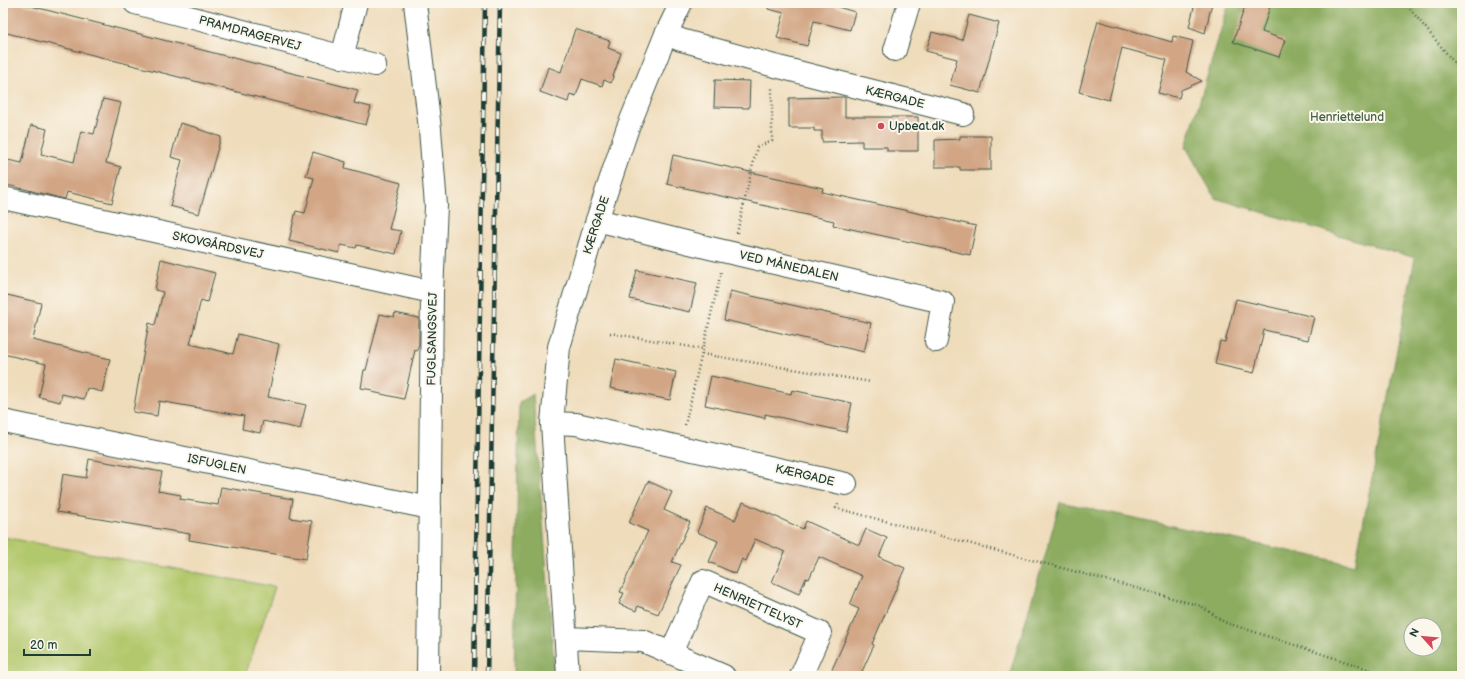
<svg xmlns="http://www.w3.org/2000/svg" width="1465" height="679" font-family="'Balsamiq Sans',sans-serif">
<rect width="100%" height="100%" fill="#fbf7ec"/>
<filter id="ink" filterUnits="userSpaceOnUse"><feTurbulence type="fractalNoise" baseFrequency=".025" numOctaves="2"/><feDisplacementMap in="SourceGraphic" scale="8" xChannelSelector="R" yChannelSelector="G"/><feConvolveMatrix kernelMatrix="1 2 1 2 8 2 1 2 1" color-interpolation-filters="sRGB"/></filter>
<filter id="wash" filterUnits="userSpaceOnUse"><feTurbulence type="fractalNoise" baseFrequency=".012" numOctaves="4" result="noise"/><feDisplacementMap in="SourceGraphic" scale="16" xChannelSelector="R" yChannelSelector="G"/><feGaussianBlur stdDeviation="0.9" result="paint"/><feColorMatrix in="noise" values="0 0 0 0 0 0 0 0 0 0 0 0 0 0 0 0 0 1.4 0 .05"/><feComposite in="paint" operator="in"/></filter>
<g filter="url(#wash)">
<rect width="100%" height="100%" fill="#efdcbb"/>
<polygon fill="#b2c86c" stroke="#688250" points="3,537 275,587 245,676 3,676"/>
<g fill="#8dac60" stroke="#56744a" fill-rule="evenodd">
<path d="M1229,3h233v673h-453l37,-123 14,-51 295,63 60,-307 -200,-60 -29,-51zM1411,625h24v24h-24z"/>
<polygon points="533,394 555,676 514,676 519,402"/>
</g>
<g id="blocks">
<g fill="#d2a685">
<polygon points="3,3 19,3 358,90 354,103 371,107 366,125 3,32"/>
<polygon points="769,3 824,3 855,12 850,30 814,21 807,46 777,38 784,13 768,9"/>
<polygon points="1195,3 1212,3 1205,33 1189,27"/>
<polygon points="1246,3 1271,3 1262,32 1285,40 1279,57 1233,42"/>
<polygon points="969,15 999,23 980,93 950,85 957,59 926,51 932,32 962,40"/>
<polygon points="1098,21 1172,42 1173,36 1193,41 1186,72 1202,81 1181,90 1179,98 1158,93 1167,60 1122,48 1109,100 1079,92"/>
<polygon points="575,29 610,41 608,48 621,53 611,83 604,80 602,86 582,79 576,96 570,94 568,102 540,92 548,67 561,72"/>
<polygon points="715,80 750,81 749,108 714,107"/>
<polygon points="845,97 845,117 918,117 918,151 887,151 887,147 862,147 862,141 822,142 822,131 814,131 814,128 789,128 789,98"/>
<polygon points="103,99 121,103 106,163 121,167 112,203 67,192 65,199 3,184 3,159 22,163 31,125 47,129 41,154 74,162 81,131 94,134"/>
<polygon points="180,123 198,128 198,129 221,137 199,214 170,206 182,160 171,157"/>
<polygon points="960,136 991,136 991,170 960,170 960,167 935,167 935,140 960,139"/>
<polygon points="313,152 346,162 345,168 401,183 389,229 401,231 396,254 357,245 356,248 341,245 339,253 289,241 296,211 305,213 314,178 306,176"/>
<polygon points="673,155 823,188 822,192 976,226 970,255 833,225 834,221 667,184"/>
<polygon points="161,259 215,273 207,302 201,300 190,344 233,354 238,334 279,344 268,397 306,405 300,429 263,421 260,433 242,429 244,416 159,401 157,416 133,412 149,323 155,325 163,292 155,290"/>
<polygon points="637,270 697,283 690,312 630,299"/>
<polygon points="730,291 871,323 864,352 724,320"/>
<polygon points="3,294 41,303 33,340 110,359 102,392 87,388 84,399 62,394 60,402 39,397 46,364 3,354"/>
<polygon points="1236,299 1314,317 1308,340 1264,330 1254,373 1215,364 1220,341 1225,342"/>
<polygon points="395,313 419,318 419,344 417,351 415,350 404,399 372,392 373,390 361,388 364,370 366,370 380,314 394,317"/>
<polygon points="616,359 676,372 670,400 610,388"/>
<polygon points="711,376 791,394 792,390 852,403 846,432 765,414 765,418 705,405"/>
<polygon points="89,459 162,472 158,491 181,495 180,499 218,505 221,487 293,499 290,518 312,521 306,559 189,540 190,534 57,512 63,474 86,478"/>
<polygon points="648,481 672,492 664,510 690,522 672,562 681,565 658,614 638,606 636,611 619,604 624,593 620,592 648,531 629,523"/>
<polygon points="743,502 803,529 806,521 859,545 866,529 887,538 879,557 905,568 872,644 874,645 860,676 829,676 859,609 850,605 862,576 819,557 809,579 806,578 799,594 772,582 785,552 755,539 746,561 742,559 736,574 709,562 718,541 697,532 707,508 735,520"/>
</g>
</g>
</g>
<g filter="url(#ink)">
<use href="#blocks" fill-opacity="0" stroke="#3e5548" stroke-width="1"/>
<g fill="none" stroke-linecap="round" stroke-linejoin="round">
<g stroke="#3e5548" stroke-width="24">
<g id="minor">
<polyline points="135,3 375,65"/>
<polyline points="415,3 430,129 436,206 432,292 428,676"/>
<polyline points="666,34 681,40 771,65 963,114"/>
<polyline points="895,50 909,3"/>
<polyline points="342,57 356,3"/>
<polyline points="3,198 432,292"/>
<polyline points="597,220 710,248 943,302 936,341"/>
<polyline points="3,421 430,508"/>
<polyline points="552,423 576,424 846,484"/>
<polyline points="566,638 643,641 724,676"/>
<polyline points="671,653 703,581 820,633 801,676"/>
<polyline points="568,676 552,423 559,347 597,220 627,130 666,34 681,3"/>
</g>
</g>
<g stroke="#3e5548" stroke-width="2.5" stroke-dasharray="1 3" stroke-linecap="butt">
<polyline points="1405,3 1462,72"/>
<polyline points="737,233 757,147 772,141 772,88"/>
<polyline points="610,333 703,349"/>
<polyline points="702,354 871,382"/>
<polyline points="685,425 721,272"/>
<polyline points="838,504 836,508 1077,572 1201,606 1224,622 1371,670 1377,676"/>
</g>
<use href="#minor" stroke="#fff" stroke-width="22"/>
<g stroke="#1f3d34" stroke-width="4.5">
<g id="rail">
<polyline points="474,676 485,3"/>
<polyline points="487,676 500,3"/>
</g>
</g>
<use href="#rail" stroke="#fbf7ec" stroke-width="3" stroke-dasharray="9" stroke-linecap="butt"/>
</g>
</g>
<circle fill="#d1495b" stroke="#fbf7ec" stroke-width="1.5" cx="881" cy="126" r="4"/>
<g text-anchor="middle" stroke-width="4" stroke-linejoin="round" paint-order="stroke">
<g font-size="12" fill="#1f3d34" stroke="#fbf7ec">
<text transform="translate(250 33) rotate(15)" y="4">PRAMDRAGERVEJ</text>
<text transform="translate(895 97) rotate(14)" y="4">KÆRGADE</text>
<text transform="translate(596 225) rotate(-72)" y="4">KÆRGADE</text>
<text transform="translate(218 245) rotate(12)" y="4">SKOVGÅRDSVEJ</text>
<text transform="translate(789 266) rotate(13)" y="4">VED MÅNEDALEN</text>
<text transform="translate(432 339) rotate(-89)" y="4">FUGLSANGSVEJ</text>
<text transform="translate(217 464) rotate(12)" y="4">ISFUGLEN</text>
<text transform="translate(805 475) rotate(13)" y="4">KÆRGADE</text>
<text transform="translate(758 606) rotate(24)" y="4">HENRIETTELYST</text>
</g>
<g font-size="12" fill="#446042" stroke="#fbf7ec">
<text x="1347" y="121">Henriettelund</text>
</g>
<g font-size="12" fill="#1f3d34" stroke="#fbf7ec" text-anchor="start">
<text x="889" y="130">Upbeat.dk</text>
</g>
</g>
<rect width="1465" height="679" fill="none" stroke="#fbf7ec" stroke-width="16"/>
<g transform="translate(1423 637) rotate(297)"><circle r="19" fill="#fbf7ec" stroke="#a3ada2"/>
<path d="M0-3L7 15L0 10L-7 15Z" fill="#d1495b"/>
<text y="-6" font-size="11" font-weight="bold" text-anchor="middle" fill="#1f3d34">N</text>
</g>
<path d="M24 649v6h66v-6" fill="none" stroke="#1f3d34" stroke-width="2"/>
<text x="30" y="649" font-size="12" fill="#1f3d34" stroke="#fbf7ec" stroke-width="3" paint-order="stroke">20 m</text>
</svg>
